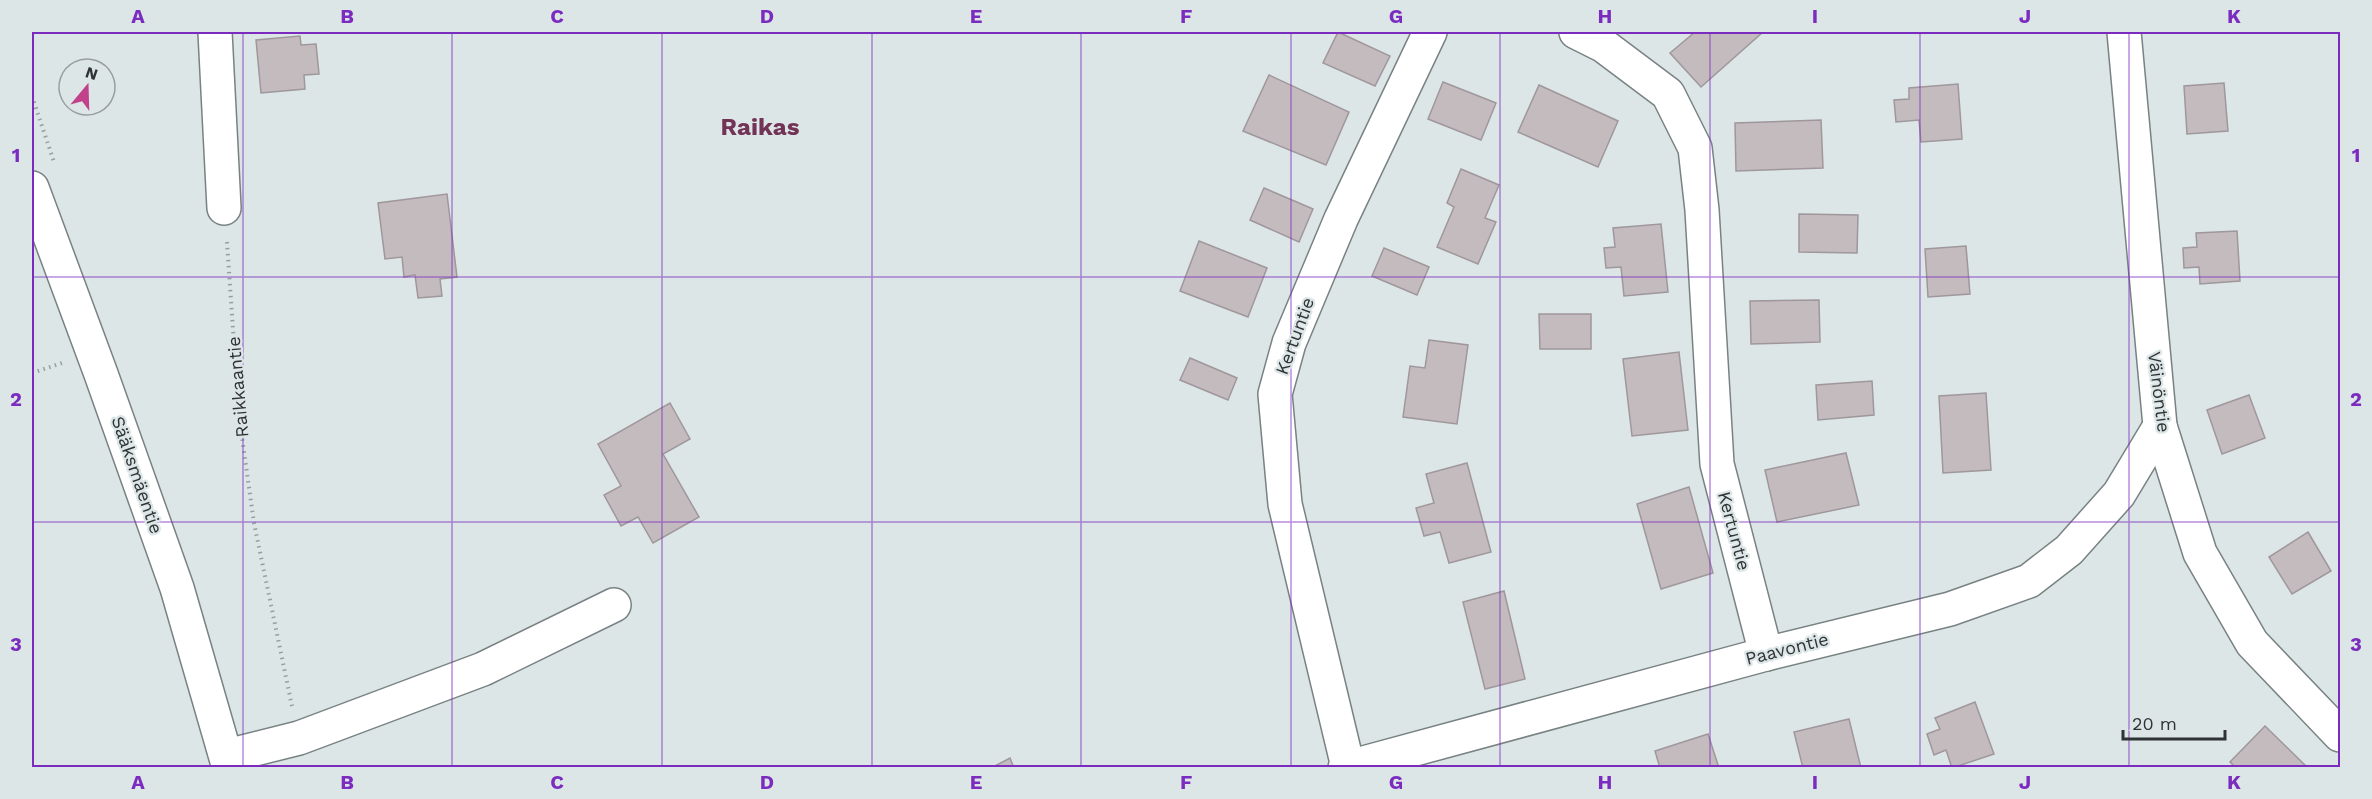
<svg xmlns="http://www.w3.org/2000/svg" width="2372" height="799" font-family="'Work Sans',sans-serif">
<rect width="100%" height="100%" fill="#dce6e7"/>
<g fill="#c4bbbf" stroke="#9f979b" stroke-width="1.5">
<polygon points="1338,32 1390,56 1375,86 1323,63"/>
<polygon points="1695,32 1763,32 1701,87 1670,53"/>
<polygon points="300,36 301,45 316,44 319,74 304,75 305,89 261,93 256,40"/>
<polygon points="1269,75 1349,112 1326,165 1243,131"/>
<polygon points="1443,82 1496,103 1481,140 1428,119"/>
<polygon points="2224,83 2228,131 2187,134 2184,86"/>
<polygon points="1958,84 1962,139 1921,142 1919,120 1896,122 1894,100 1909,99 1909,88"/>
<polygon points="1539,85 1618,121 1598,167 1518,132"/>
<polygon points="1821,120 1823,168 1736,171 1735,123"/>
<polygon points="1461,169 1499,185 1485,218 1496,222 1478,264 1437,247 1454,207 1447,203"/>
<polygon points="1264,188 1313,209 1299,242 1250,220"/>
<polygon points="447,194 457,277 440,279 442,296 418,298 415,275 404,277 402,257 385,259 378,203"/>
<polygon points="1799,214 1858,215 1857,253 1799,252"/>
<polygon points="1661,224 1668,292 1624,296 1621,267 1606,268 1604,248 1615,247 1613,228"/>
<polygon points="2237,231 2240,281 2200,284 2199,267 2184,268 2183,248 2197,247 2196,233"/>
<polygon points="1199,241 1267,268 1248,317 1180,291"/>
<polygon points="1966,246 1970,294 1928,297 1925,249"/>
<polygon points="1384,248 1429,267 1417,295 1372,276"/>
<polygon points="1819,300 1820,342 1751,344 1750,301"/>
<polygon points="1539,314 1591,314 1591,349 1540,349"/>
<polygon points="1429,340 1468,345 1457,424 1403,417 1410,366 1425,368"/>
<polygon points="1679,352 1688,430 1632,436 1623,359"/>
<polygon points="1190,358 1237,378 1228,400 1180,380"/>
<polygon points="1872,381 1874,415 1818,420 1816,385"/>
<polygon points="1986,393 1991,470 1943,473 1939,396"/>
<polygon points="2249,395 2265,438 2222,454 2207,410"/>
<polygon points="670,403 690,439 663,454 699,517 653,543 638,517 621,526 604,495 621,486 598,444"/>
<polygon points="1846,453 1859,505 1777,522 1765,470"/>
<polygon points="1467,463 1491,552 1449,563 1440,532 1424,536 1416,508 1434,503 1426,474"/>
<polygon points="1689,487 1713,573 1661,589 1637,504"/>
<polygon points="2308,532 2331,571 2292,594 2269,557"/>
<polygon points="1504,591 1525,679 1485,689 1463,602"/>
<polygon points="1975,702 1994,754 1952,768 1946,750 1934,755 1927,734 1940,729 1935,718"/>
<polygon points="1849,719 1861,768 1803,768 1794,732"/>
<polygon points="2265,726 2308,768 2236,768 2230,762"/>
<polygon points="1708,734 1719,768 1660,768 1655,751"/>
<polygon points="1010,758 1014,768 991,768"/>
</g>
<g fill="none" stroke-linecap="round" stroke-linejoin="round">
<g stroke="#798283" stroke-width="36">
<g id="minor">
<polyline points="215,32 224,208"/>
<polyline points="1576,32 1604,46 1668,94 1695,148 1702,210 1717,464 1766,654"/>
<polyline points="2124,32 2160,426 2200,553 2252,643 2340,735"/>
<polyline points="32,188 101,374 177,588 229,768"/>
<polyline points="227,756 299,738 483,669 614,605"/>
<polyline points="1348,767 1285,504 1275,394 1289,343 1341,219 1430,32"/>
<polyline points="1345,768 1766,654 1950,609 2029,581 2069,550 2119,494 2160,426"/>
</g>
</g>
<g stroke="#979e9f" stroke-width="4" stroke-dasharray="1.5 4.5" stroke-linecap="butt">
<polyline points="32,96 54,162"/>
<polyline points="227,242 239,416 254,523 292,706"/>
<polyline points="32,373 62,363"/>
</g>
<use href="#minor" stroke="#fff" stroke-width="33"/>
</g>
<path fill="none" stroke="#7b2cbf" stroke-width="1.5" stroke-opacity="0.55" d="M243,32v736M452,32v736M662,32v736M872,32v736M1081,32v736M1291,32v736M1500,32v736M1710,32v736M1920,32v736M2129,32v736M32,277h2308M32,522h2308"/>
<g text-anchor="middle" stroke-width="4.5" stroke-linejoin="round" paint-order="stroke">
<g font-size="18" fill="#303334" stroke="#dce6e7">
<text transform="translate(1295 336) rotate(-70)" y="6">Kertuntie</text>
<text transform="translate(238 387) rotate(-95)" y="6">Raikkaantie</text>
<text transform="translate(2159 392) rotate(83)" y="6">Väinöntie</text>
<text transform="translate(137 475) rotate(71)" y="6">Sääksmäentie</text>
<text transform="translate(1734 531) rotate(75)" y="6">Kertuntie</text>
<text transform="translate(1787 649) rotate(-14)" y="6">Paavontie</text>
</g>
<g font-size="24" font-weight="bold" fill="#733356" stroke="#dce6e7">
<text x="760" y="135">Raikas</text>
</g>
</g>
<rect width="2372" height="799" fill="none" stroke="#dce6e7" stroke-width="66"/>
<g transform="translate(87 87) rotate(19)"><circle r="28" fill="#dce6e7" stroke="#979e9f" stroke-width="1.5"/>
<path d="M0-4.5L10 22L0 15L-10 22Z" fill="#c1418b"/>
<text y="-9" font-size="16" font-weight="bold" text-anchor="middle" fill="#303334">N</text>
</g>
<path d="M2123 730v9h102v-9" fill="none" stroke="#303334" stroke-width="3"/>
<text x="2132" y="730" font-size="18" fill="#303334" stroke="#dce6e7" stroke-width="4.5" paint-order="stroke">20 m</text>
<rect x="33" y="33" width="2306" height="733" fill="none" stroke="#7b2cbf" stroke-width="2"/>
<g font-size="20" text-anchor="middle" font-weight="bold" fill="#7b2cbf">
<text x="138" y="23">A</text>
<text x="347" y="23">B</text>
<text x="557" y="23">C</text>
<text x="767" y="23">D</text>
<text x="976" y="23">E</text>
<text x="1186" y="23">F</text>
<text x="1396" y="23">G</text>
<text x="1605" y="23">H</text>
<text x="1815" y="23">I</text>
<text x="2025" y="23">J</text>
<text x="2234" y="23">K</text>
<text x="16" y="162">1</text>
<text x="2356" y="162">1</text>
<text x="16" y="406">2</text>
<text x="2356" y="406">2</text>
<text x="16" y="651">3</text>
<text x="2356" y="651">3</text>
<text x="138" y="789">A</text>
<text x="347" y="789">B</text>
<text x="557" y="789">C</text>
<text x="767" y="789">D</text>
<text x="976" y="789">E</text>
<text x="1186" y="789">F</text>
<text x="1396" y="789">G</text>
<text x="1605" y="789">H</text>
<text x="1815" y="789">I</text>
<text x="2025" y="789">J</text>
<text x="2234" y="789">K</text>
</g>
</svg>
